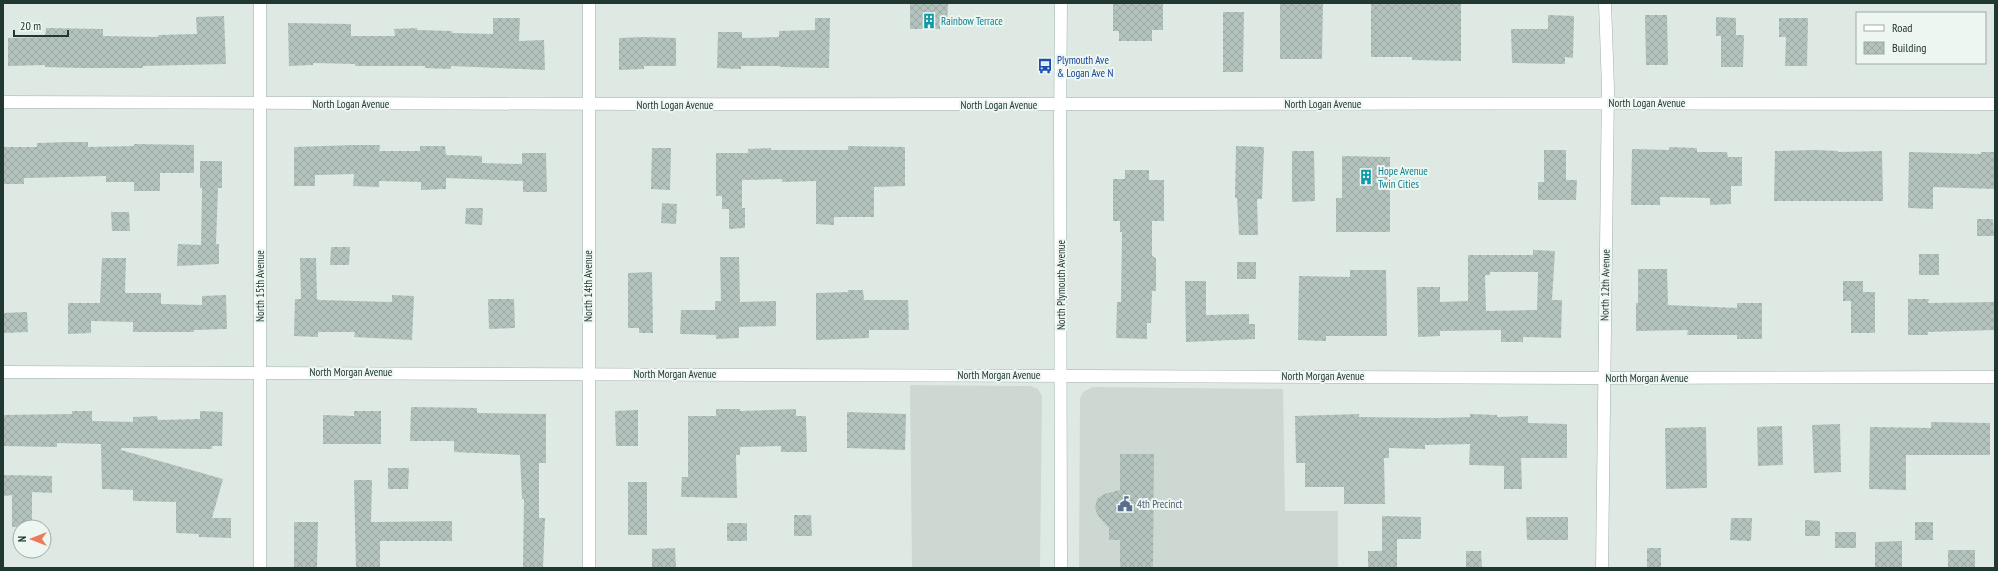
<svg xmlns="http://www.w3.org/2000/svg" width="1998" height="571" font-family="'PT Sans Narrow',sans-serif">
<defs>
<pattern id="building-cross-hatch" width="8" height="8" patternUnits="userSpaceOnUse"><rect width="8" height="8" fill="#b4c3bd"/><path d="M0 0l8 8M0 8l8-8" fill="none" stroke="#9aa8a3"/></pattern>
</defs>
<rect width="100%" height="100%" fill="#dee9e4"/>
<g fill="#cdd8d3">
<polygon points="910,385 1031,386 1038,389 1042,396 1040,568 912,568"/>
<polygon points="1093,387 1283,389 1285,511 1338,511 1338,568 1079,568 1080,398 1083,392"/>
</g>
<g fill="url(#building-cross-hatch)" fill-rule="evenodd">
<polygon points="910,3 948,3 947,25 940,25 940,29 910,29"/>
<polygon points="1113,3 1163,3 1163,30 1152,30 1152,41 1119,41 1119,31 1113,31"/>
<polygon points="1280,3 1323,3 1322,59 1280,59"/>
<polygon points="1371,3 1461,3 1461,61 1412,60 1412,57 1371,57"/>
<polygon points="1223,12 1244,12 1243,72 1223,72"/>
<polygon points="1548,15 1574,16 1573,58 1565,57 1565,64 1512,63 1511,29 1548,29"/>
<polygon points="1645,15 1667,15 1668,65 1646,65"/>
<polygon points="224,16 226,64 143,66 143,68 82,68 45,67 45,65 8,66 8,38 45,37 46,28 103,29 103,36 158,37 158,35 197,34 196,17"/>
<polygon points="1716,17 1736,18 1736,35 1744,35 1743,67 1721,67 1721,36 1716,36"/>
<polygon points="493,18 520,18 519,41 544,40 545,70 451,66 451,69 425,68 425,66 355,66 355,64 313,63 313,65 289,66 288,23 351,24 351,36 395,36 394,29 417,28 417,30 452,31 452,33 493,34"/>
<polygon points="815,18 830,18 829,68 780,67 780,66 741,66 741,69 717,68 718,32 742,32 742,38 779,37 779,31 815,30"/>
<polygon points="1779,18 1808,18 1807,66 1785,66 1786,37 1779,37"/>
<polygon points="644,37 676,38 676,66 644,66 644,69 619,70 619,38"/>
<polygon points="70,142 88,142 88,147 134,146 134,144 194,145 194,173 160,173 160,191 134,191 134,182 106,182 106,176 24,178 24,184 3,184 3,147 37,147 37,143"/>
<polygon points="354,145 380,145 379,151 420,151 420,146 445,146 446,155 482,156 482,163 522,164 522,153 546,153 547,192 523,192 523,181 446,178 446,189 421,190 421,182 379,181 379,187 353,186 354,174 315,175 315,186 294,186 294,147"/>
<polygon points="848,146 905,147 905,186 874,187 874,217 834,217 834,225 816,224 816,181 782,182 782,179 742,180 742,208 745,208 745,228 729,229 729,209 722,209 722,196 716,196 716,153 748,153 748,149 771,148 771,150 848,150"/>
<polygon points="1236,146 1264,147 1262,199 1257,199 1258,235 1239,235 1237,198 1235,198"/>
<polygon points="1669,147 1697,148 1697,152 1727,152 1728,157 1742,157 1742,186 1731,186 1731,204 1710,205 1710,198 1660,197 1660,205 1631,205 1632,149 1669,150"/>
<polygon points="652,148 671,148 670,190 651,189"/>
<polygon points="1544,150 1566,150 1566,180 1577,180 1576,200 1538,200 1538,182 1544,182"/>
<polygon points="1816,150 1838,151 1838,152 1882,151 1883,201 1774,201 1775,151"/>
<polygon points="1292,151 1314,151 1315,201 1292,202"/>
<polygon points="1909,152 1981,154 1981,152 1995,152 1995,189 1933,187 1933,209 1908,208"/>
<polygon points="1342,156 1390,157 1390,232 1336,232 1336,198 1342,198"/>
<polygon points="200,161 222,161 222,188 218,188 216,244 219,244 219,264 177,266 178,244 201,245 202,188 200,188"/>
<polygon points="1125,170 1149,170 1149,180 1164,180 1164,221 1152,221 1152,256 1156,258 1156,291 1152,291 1151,323 1147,323 1147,339 1116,338 1117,302 1121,302 1122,232 1120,232 1120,221 1113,221 1113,179 1125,179"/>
<polygon points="662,203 677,204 676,224 661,223"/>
<polygon points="466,208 483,208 482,225 465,224"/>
<polygon points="111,212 129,212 130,231 112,231"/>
<polygon points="1977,219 1993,219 1994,236 1977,236"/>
<polygon points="331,247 350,247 349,265 330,265"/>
<path d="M1533,250l22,1 -3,49h10l-1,38 -38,-1v5h-22v-12l-61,1v5l-22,1 -1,-50h23v15l28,-1v-46h65zM1490,272h48l-1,38 -51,1 -1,-36h5z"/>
<rect x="1919" y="254" width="20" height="21"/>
<polygon points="720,257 739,257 740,302 776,301 776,326 739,327 739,338 716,339 716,335 680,334 681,310 715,310 715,301 721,301"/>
<polygon points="102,258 126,258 125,293 161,293 161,304 202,305 202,296 226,295 227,329 194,330 194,332 133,332 133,322 91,321 91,333 68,334 68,303 100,303"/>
<polygon points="300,258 316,258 317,299 319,300 392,302 392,295 414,296 412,340 354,337 355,332 318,332 318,337 294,336 295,299 301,299"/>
<rect x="1237" y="262" width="19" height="17"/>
<polygon points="1638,269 1667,269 1668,305 1737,308 1737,303 1762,303 1762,339 1737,339 1737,335 1687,335 1688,330 1636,331 1636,303 1638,303"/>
<polygon points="1350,270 1386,270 1387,336 1326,336 1326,341 1298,340 1299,276 1350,277"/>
<polygon points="652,272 653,333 639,333 639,328 628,328 628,273"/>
<polygon points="1185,281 1206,281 1206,315 1249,314 1249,324 1255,324 1255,339 1186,342"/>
<polygon points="1843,281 1863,281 1863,292 1875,292 1875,333 1851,333 1851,301 1843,301"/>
<polygon points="848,290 863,290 864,300 908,300 909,330 869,330 869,338 816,340 816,293 848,292"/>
<polygon points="488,299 514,299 515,328 489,329"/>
<polygon points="1908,299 1929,299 1928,303 1995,302 1995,330 1928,332 1928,335 1908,335"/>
<polygon points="27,312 28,332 3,333 3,313"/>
<polygon points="411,407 477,408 477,413 546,414 546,463 539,463 539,518 545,518 543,568 523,568 524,499 522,499 520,455 454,452 454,441 410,441"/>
<polygon points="716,409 740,409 740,411 796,409 796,416 806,416 807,452 781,452 781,446 740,447 740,455 736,455 737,498 681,497 682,477 688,477 688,416 716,416"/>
<polygon points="638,410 638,446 616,446 615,411"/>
<polygon points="72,411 92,411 92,421 133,422 133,417 157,416 158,420 200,419 200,411 223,412 222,446 212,446 212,449 121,448 121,450 223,479 212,518 231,518 231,538 199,537 199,534 176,533 176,502 133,501 133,490 102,489 101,444 57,443 57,447 3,446 3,415 72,414"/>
<polygon points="354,411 381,411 381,444 323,444 323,415 354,416"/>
<polygon points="847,412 906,414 905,450 847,448"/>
<polygon points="1359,414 1359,417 1439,418 1470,417 1470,414 1497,415 1497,417 1528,416 1528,423 1567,424 1567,458 1521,458 1522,489 1504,489 1504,466 1469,465 1470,444 1425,445 1425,449 1389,448 1389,458 1384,458 1385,504 1344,504 1344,487 1305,487 1305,463 1296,463 1295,416"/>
<polygon points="1931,422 1990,423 1990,455 1906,455 1906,490 1869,489 1870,427 1931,428"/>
<polygon points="1840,424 1841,472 1814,473 1812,425"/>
<polygon points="1782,426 1783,465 1758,466 1757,427"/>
<polygon points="1706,427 1707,488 1666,489 1665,428"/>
<polygon points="1120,454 1154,454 1153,568 1120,568 1120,540 1109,540 1109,528 1098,516 1095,508 1097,499 1104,494 1120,490"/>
<polygon points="388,468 409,468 408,489 388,489"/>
<polygon points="3,475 52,476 52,493 32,492 32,527 12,527 12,495 3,496"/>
<polygon points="354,480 372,480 371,522 452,521 452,541 380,541 380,568 356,568"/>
<rect x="628" y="482" width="19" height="53"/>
<polygon points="794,515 811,515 812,536 794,536"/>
<polygon points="1382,516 1421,517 1421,539 1397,539 1397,568 1368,568 1368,551 1382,551"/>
<polygon points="1526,517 1568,517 1568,540 1527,540"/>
<polygon points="1731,518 1752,518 1751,541 1730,540"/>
<polygon points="1805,520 1820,521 1820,536 1805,536"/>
<polygon points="294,522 318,522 317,568 294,568"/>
<rect x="1915" y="522" width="18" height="18"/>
<rect x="727" y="523" width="20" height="18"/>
<rect x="1835" y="532" width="21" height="16"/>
<polygon points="1902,541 1902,568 1875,568 1875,542"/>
<polygon points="675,548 676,568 652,568 652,549"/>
<rect x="1647" y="548" width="14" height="20"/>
<rect x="1948" y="550" width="27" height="18"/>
<polygon points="1466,551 1481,551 1482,568 1466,568"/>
</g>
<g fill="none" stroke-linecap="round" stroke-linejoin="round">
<g stroke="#a2b0ab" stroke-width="13">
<g id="street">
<polyline points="260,3 260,568"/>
<polyline points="589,3 589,568"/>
<path d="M3,102c664,5 1328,0 1992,2"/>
<polyline points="3,372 1585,378 1995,377"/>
<polyline points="1602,568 1608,88 1605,3"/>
</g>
</g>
<g stroke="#9eb4ab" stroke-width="13">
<polyline id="secondary" points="1061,568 1060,125 1061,3"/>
</g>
<use href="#street" stroke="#fff" stroke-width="12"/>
<use href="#secondary" stroke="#fff" stroke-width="12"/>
</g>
<defs>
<g id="building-bare" transform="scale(1.2)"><path d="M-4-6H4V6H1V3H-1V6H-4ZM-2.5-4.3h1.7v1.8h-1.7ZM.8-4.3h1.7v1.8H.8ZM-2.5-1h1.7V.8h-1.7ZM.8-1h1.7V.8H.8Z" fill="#0f9aa8" stroke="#eef6f2" stroke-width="2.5" paint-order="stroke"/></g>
<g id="bus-bare" transform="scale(1.2)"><path d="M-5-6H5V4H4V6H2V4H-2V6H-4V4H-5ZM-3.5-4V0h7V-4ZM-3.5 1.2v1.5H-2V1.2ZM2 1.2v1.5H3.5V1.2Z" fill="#1a4fb4" stroke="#eef6f2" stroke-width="2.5" paint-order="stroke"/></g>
<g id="civic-bare" transform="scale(1.2)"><path d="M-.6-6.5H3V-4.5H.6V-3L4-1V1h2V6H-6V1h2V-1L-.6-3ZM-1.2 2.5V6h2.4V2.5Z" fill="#5c6f8a" stroke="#eef6f2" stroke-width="2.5" paint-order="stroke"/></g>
</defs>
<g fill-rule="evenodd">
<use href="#building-bare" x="929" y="21"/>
<use href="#bus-bare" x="1045" y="66"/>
<use href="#building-bare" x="1366" y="177"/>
<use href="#civic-bare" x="1125" y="504"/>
</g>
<g text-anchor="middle" stroke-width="4" stroke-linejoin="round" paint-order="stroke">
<g font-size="11" fill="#0d838f" stroke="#eef6f2" text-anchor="start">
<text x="941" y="25">Rainbow Terrace</text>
<text x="1378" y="175">Hope Avenue<tspan x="1378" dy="13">Twin Cities</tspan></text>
</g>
<g font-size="11" fill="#164399" stroke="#eef6f2" text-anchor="start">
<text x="1057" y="64">Plymouth Ave<tspan x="1057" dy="13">&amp; Logan Ave N</tspan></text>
</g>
<g font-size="11" fill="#213731" stroke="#eef6f2">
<text x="1647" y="107">North Logan Avenue</text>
<text x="351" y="108">North Logan Avenue</text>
<text x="1323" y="108">North Logan Avenue</text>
<text x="675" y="109">North Logan Avenue</text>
<text x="999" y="109">North Logan Avenue</text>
<text transform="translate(1061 285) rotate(-90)" y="4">North Plymouth Avenue</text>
<text transform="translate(1605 285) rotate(-89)" y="4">North 12th Avenue</text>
<text transform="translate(260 286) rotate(-90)" y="4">North 15th Avenue</text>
<text transform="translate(588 286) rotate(-90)" y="4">North 14th Avenue</text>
<text x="351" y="376">North Morgan Avenue</text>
<text x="675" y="378">North Morgan Avenue</text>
<text x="999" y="379">North Morgan Avenue</text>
<text x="1323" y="380">North Morgan Avenue</text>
<text x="1647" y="382">North Morgan Avenue</text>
</g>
<g font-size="11" fill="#4e5e75" stroke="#eef6f2" text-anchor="start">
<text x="1137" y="508">4th Precinct</text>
</g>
</g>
<rect width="1998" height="571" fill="none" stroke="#213731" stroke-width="8"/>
<rect x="1856" y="12" width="130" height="52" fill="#eef6f2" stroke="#9caaa5"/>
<rect x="1864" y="25" width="20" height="6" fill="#ffffff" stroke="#9caaa5"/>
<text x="1892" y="32" font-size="12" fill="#213731">Road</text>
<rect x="1864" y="42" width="20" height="12" fill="url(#building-cross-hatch)" stroke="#9caaa5"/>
<text x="1892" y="52" font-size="12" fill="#213731">Building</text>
<g transform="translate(32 539) rotate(270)"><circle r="19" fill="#eef6f2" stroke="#9caaa5"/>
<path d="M0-3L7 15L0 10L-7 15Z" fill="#ea7b5b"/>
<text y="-6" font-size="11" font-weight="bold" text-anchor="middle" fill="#213731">N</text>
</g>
<path d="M14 30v6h54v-6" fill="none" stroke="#213731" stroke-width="2"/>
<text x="20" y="30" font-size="12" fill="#213731" stroke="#eef6f2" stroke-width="3" paint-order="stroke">20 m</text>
</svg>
